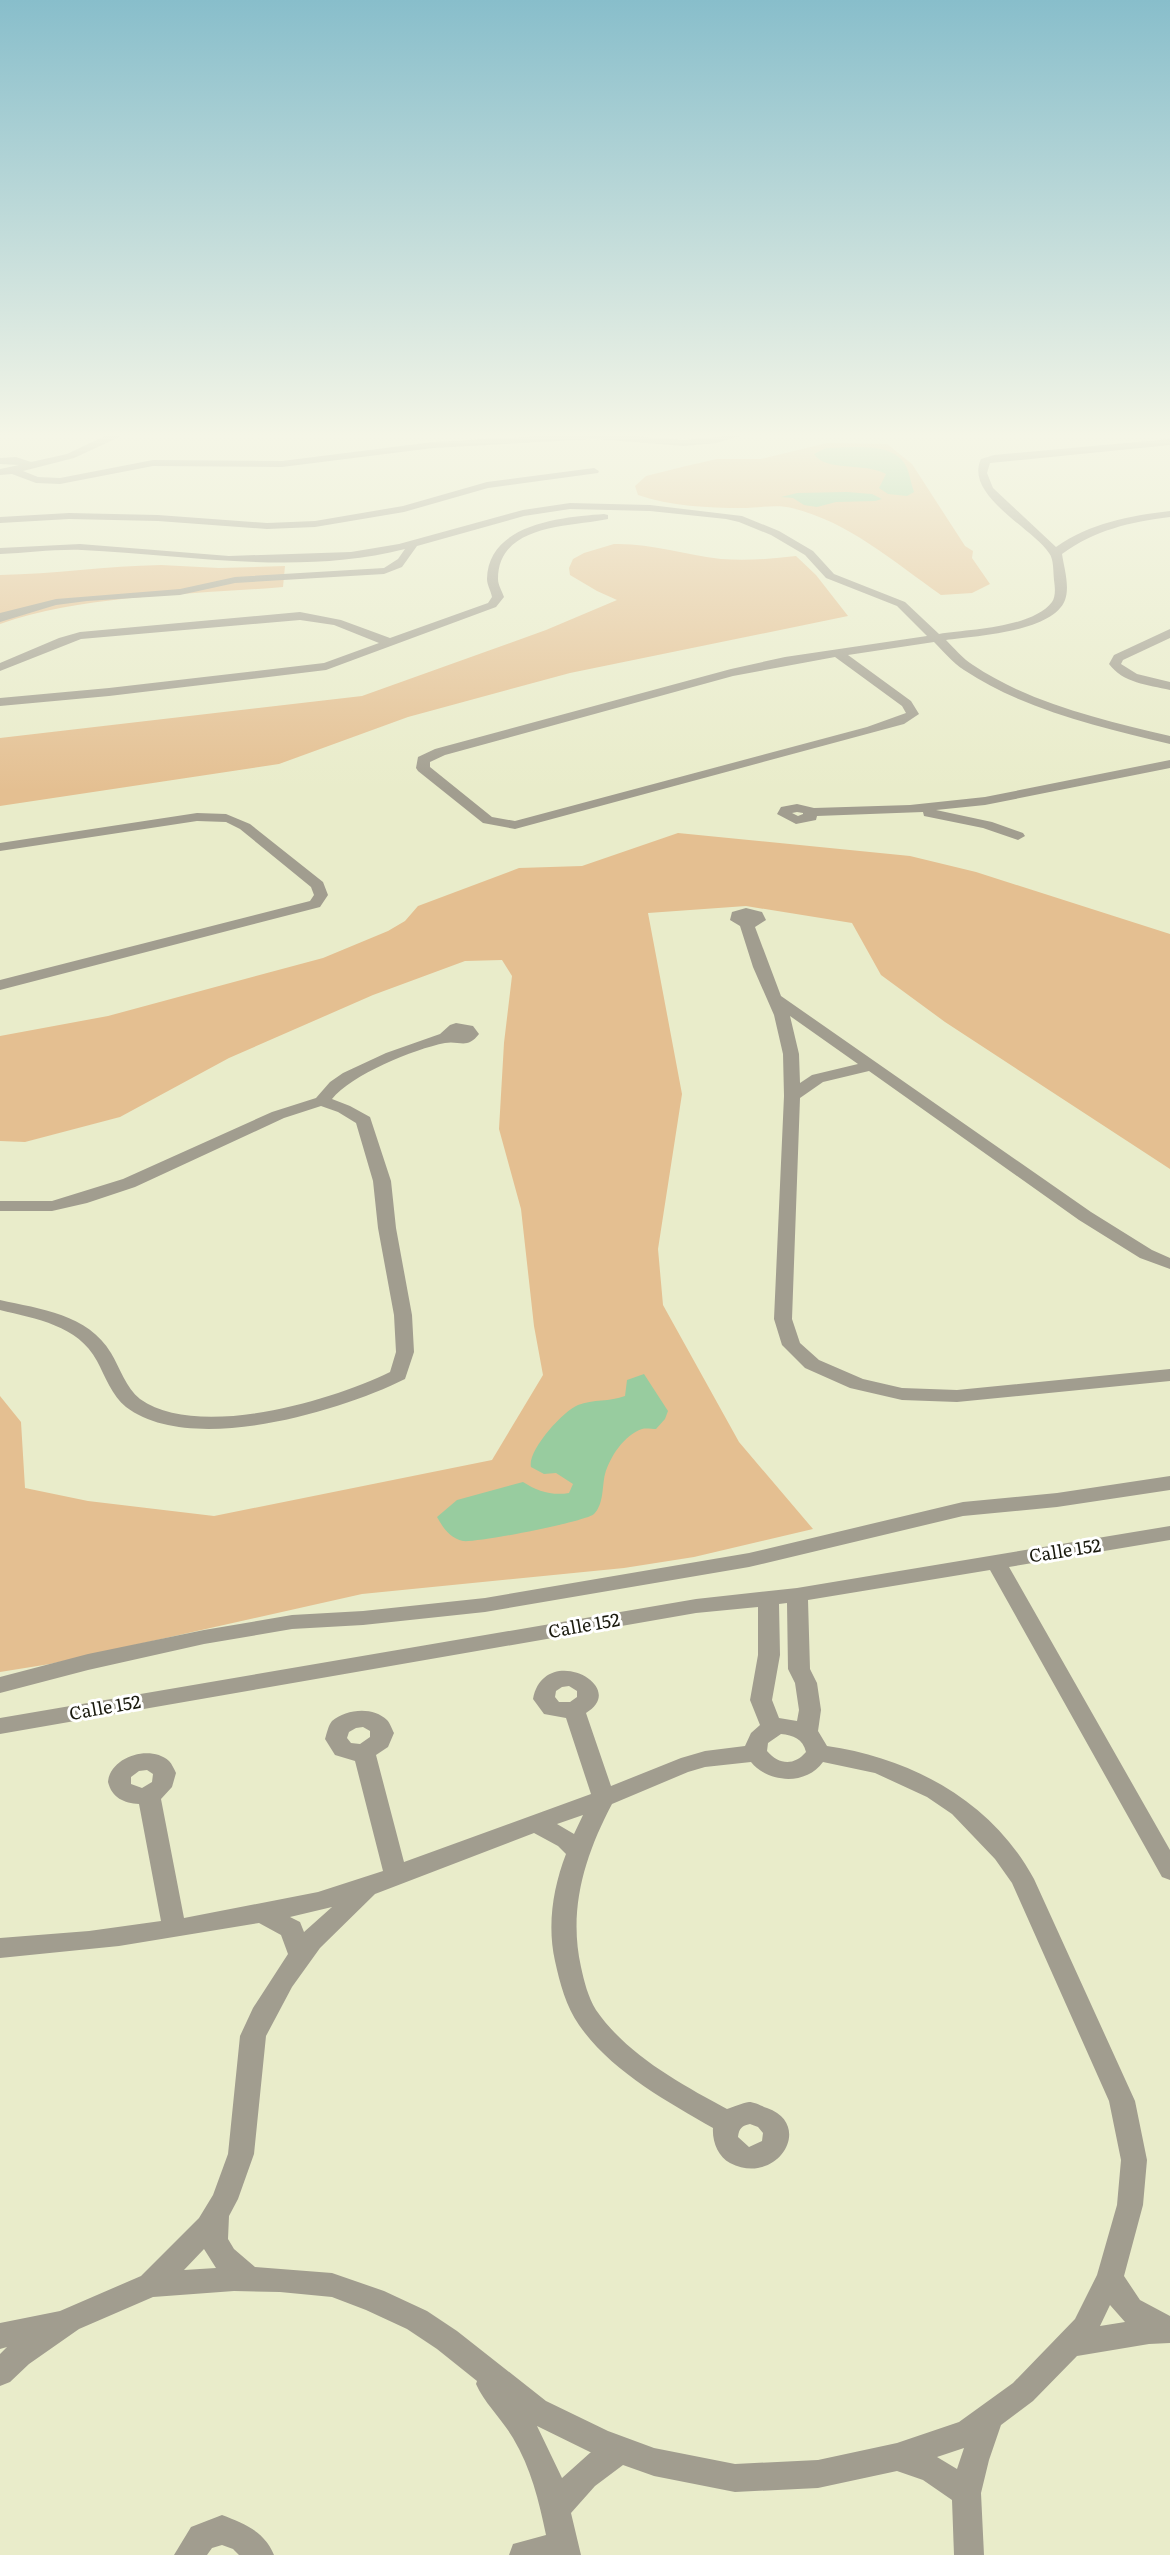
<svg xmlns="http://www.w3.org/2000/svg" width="1170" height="2555" font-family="Literata,serif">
<rect width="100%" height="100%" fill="#e9ecca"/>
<g fill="#e4bf91">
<path d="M827,443l60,1 25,20 53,82 8,5 -1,7 18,26 -18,9 -31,2c-47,-33 -92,-73 -149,-87 -15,-4 -35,0 -50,0 -34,0 -72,-2 -104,-13l-3,-9 11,-10 36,-9 35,-8h44z"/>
<path d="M614,544c36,-1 71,11 107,15 25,2 50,0 75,-3l20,19 32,41 -278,57 -162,44 -129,47 -279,42v-68l362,-42 184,-66 71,-30 -20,-9 -27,-16 -1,-7 4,-9 11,-6z"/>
<path d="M161,565l58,3 66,-2 -2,21c-92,8 -195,7 -283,37v-49c54,-1 107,-9 161,-10z"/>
<polygon points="678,833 910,856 976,872 1170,934 1170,1169 945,1022 881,975 852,923 746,906 648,913 682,1094 658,1249 663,1305 739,1442 813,1529 694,1557 624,1568 362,1594 50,1664 0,1672 0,1396 21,1422 25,1488 88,1501 214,1516 492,1460 543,1375 534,1326 521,1209 499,1129 504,1043 512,976 502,960 465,961 373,995 229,1058 120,1117 25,1142 0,1141 0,1036 108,1016 323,958 388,931 405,921 418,906 519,868 582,866"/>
</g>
<g fill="#98cc9f">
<path d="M826,448c24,0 69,-8 81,20 3,8 4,16 7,24l-7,4 -19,-2 -9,-6 7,-14c-22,-12 -61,-2 -72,-20z"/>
<polygon points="847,492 872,494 882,499 875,501 836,502 817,507 804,505 793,498 781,497 797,493"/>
<path d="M644,1374l24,37 -3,8 -9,10c-4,0 -10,-1 -14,0 -18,6 -32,28 -37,45 -3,12 -1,30 -11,40 -9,8 -118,29 -131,27 -13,-3 -20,-13 -26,-24l20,-17 66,-18c14,9 29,14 46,11l4,-9 -17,-11 -12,1 -13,-7c-4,-16 32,-56 47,-62 15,-6 32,-3 47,-9l2,-16z"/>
</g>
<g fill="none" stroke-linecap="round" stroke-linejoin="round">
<g fill="#a19d8f" fill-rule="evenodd">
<polygon points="109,434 126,434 74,458 23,471 38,477 60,478 153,460 282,461 433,442 571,434 609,434 684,440 746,434 717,443 684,446 595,439 433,448 282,467 153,466 60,484 36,483 12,474 0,475 0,469 19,465 0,464 0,458 16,457 31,462 67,454"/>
<path d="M1170,439v6l-180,18 -3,10 6,15 63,59c34,-24 73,-31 114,-36v6c-40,5 -75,13 -108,37 2,14 8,32 3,46 -12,32 -90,36 -119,40 8,8 17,19 27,25 58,39 130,55 197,71v8c-69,-17 -146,-34 -206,-74 -11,-7 -21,-19 -30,-28l-86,13 63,46 8,13 -15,10 -389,105 -32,-6 -65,-52 -2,-3 2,-11 17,-8 296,-80 54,-12 142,-21 -30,-30 -71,-28 -21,-23 -34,-20 -32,-13 -13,-3 -76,-8 -80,-2 -46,7 -107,30 -15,21 -18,7 -149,9 -55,12 -93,6 -31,4 -56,17v-9l56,-14 124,-10 55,-12 149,-9 14,-9 7,-10c-107,27 -216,6 -323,1 -27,-1 -55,3 -82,4v-6l80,-4 149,12 122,-4 48,-8 124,-34 47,-7 80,2 92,11 37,15 34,20 21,23 71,28 34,32c31,-5 93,-6 113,-32 4,-6 3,-15 2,-22 -1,-8 0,-21 -5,-27 -18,-26 -85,-58 -68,-94l13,-4zM835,657l67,49 4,7 -39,14 -352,94 -23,-4 -62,-50v-5l15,-7 288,-79z"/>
<polygon points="594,468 599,471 598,473 488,488 404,512 315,527 267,529 158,521 69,519 0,523 0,517 69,513 158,515 267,523 315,521 403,506 487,482"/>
<path d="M604,514l4,1v4c-36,8 -110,4 -110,60 0,6 4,12 6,18l-8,10 -170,63 -217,26 -109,10v-8l109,-10 215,-25 55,-20 -45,-18 -34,-5 -219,19 -81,32v-8l59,-25 21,-6 220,-20 41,8 49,18 98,-35 4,-6c-1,-6 -5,-12 -5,-18 1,-56 77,-62 117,-65z"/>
<path d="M1170,629v9l-47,22 -2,4 16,10 33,8v8c-22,-5 -47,-7 -61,-26l5,-9z"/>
<path d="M1170,760v8l-185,37 -49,5 56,12 31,11 2,3 -7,4 -35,-12 -59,-12 -1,-4 -106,4 -1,4 -20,4 -19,-10 4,-7 16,-3 17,4 96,-3 75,-8zM797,812l6,1v1l-5,2 -6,-3z"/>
<polygon points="197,813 226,814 250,824 323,882 328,895 320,907 0,990 0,980 310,901 314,895 311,887 240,829 226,822 197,821 0,851 0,843"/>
<path d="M746,908l16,4 4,8 -11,7 26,69 310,216 61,38 18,8v11l-30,-11 -61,-38 -210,-149 -46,11 -23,16 -8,221 8,24 19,17 44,19 39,9 55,2 213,-21v12l-213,21 -55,-2 -52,-12 -45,-20 -23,-23 -8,-26 10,-223 -1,-42 -9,-39 -21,-48 -13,-41 -10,-6 2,-8zM790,1016l68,48 -46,11 -12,8 -1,-29z"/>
<path d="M456,1023l17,3 6,8c-12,16 -20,6 -34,9 -31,6 -94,32 -113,56l18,7 20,11 21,64 5,47 16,87 2,37 -9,27c-66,33 -215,77 -279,28 -14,-11 -21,-31 -29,-46 -19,-36 -61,-42 -97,-51v-10c40,9 88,14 111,53 9,15 15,35 29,46 58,41 191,2 250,-27l6,-20 -2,-37 -16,-87 -5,-47 -17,-58 -18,-11 -17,-6 -37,12 -149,69 -48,16 -35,8h-52v-10h52l71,-22 149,-67 44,-14 14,-16 13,-9 43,-20 54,-19 10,-9z"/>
<polygon points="1170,1476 1170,1490 1057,1507 963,1516 749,1567 485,1612 363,1625 292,1629 204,1644 88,1670 0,1693 0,1677 88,1654 204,1630 292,1615 363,1611 485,1598 749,1553 963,1502 1057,1493"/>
<path d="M1170,1526v14l-161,27 161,283v30l-8,-3 -172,-307 -182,30 2,69 7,14 4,27 -3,21 9,15c84,12 165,55 207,133l101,222 12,59 -4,45 -19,71 16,24 30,16v27l-21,1 -72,12 -44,45 -32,24 -12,35 -8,33 3,62h-30l-2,-55 -29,-20 -26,-9 -79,17 -83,4 -81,-16 -31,-11 -28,21 -24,27 10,42h-72l4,-11 33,-9c-7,-34 -15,-67 -33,-97 -11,-19 -28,-34 -37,-54l1,-3 -40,-32 -30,-20 -41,-19 -34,-13 -52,-5 -46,-1 -81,6 -74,32 -50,35 -19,18 -10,4v-32l7,-7 -7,2v-26l60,-12 81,-35 58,-58 14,-23 15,-41 12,-118 13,-28 35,-54 -7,-19 -22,-12 -140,23 -119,12v-20l89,-7 72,-10 -22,-117c-15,-1 -27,-6 -31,-22 2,-25 42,-38 61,-21 3,3 5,8 7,12l-4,14 -11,12 23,119 134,-26 65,-21 -28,-110 -20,-6 -10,-16c2,-6 3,-13 7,-18 14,-12 41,-15 55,-1 3,3 5,9 7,13l-6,14 -12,8 28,107 187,-68 -25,-76 -22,-4 -11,-15c11,-58 98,-13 53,14l25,73 70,-28 24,-7 40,-5 6,-13 9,-8 -10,-25 8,-45v-48l-62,6 -696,121v-16l696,-119 101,-11zM787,1603l1,66 7,14 4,27 -2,11 -18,-3 -7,-18 8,-45 -1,-51zM569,1686l8,5v6l-7,5h-11l-4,-5 1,-6 6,-4zM363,1727l7,4v6l-10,7 -9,-1 -4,-5 2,-6 7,-4zM781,1734c12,1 22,5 25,18 -12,14 -27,13 -39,-1l1,-8zM751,1762c17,21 55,24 72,0l52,11 52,24 25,17 43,45 17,24 97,218 12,59 -4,45 -20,70 -22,44 -62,64 -54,39 -62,21 -79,17 -83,4 -81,-16 -46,-17 -62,-30 -89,-70 -30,-20 -43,-20 -52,-18 -77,-6 -21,-18 -6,-10 1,-23 9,-17 16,-45 12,-118 26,-49 28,-39 55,-54 159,-61 24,13 8,8c-13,34 -19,71 -11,107 5,23 11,45 24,64 32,46 87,76 134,103 -1,13 5,29 17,35 47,24 85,-38 37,-55 -5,-2 -13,-6 -18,-6 -7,1 -16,5 -22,7 -46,-25 -100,-54 -131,-99 -8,-13 -12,-29 -15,-43 -13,-58 4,-112 31,-163l76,-32 17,-5zM147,1770l6,4 -1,8 -10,6 -11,-4v-7l8,-6zM583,1815l-9,19 -17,-10zM332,1907l-28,25 -4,-10 -10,-5zM750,2124l8,3 5,6 -1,8 -13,6 -11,-10c1,-9 4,-11 12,-13zM204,2249l12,19 -32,2zM1110,2305l15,17 -25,4zM537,2426l53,26h1l-29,26zM964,2448l-7,21 -20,-12z"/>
<path d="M222,2515c23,9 42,16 52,40h-35l-6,-6 -11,-4 -10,3 -5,7h-33l17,-28z"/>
</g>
</g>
<linearGradient id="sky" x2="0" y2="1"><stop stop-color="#88becb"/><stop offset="0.55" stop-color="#f5f6e7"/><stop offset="1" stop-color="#f5f6e7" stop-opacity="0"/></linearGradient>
<rect width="1170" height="792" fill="url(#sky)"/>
<g text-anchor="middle" stroke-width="6" stroke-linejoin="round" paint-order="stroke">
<g font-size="18" fill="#1a1a0e" stroke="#fff">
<text transform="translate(1065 1551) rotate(-9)" y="6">Calle 152</text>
<text transform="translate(584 1626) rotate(-10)" y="6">Calle 152</text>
<text transform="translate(105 1708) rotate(-10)" y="6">Calle 152</text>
</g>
</g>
</svg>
